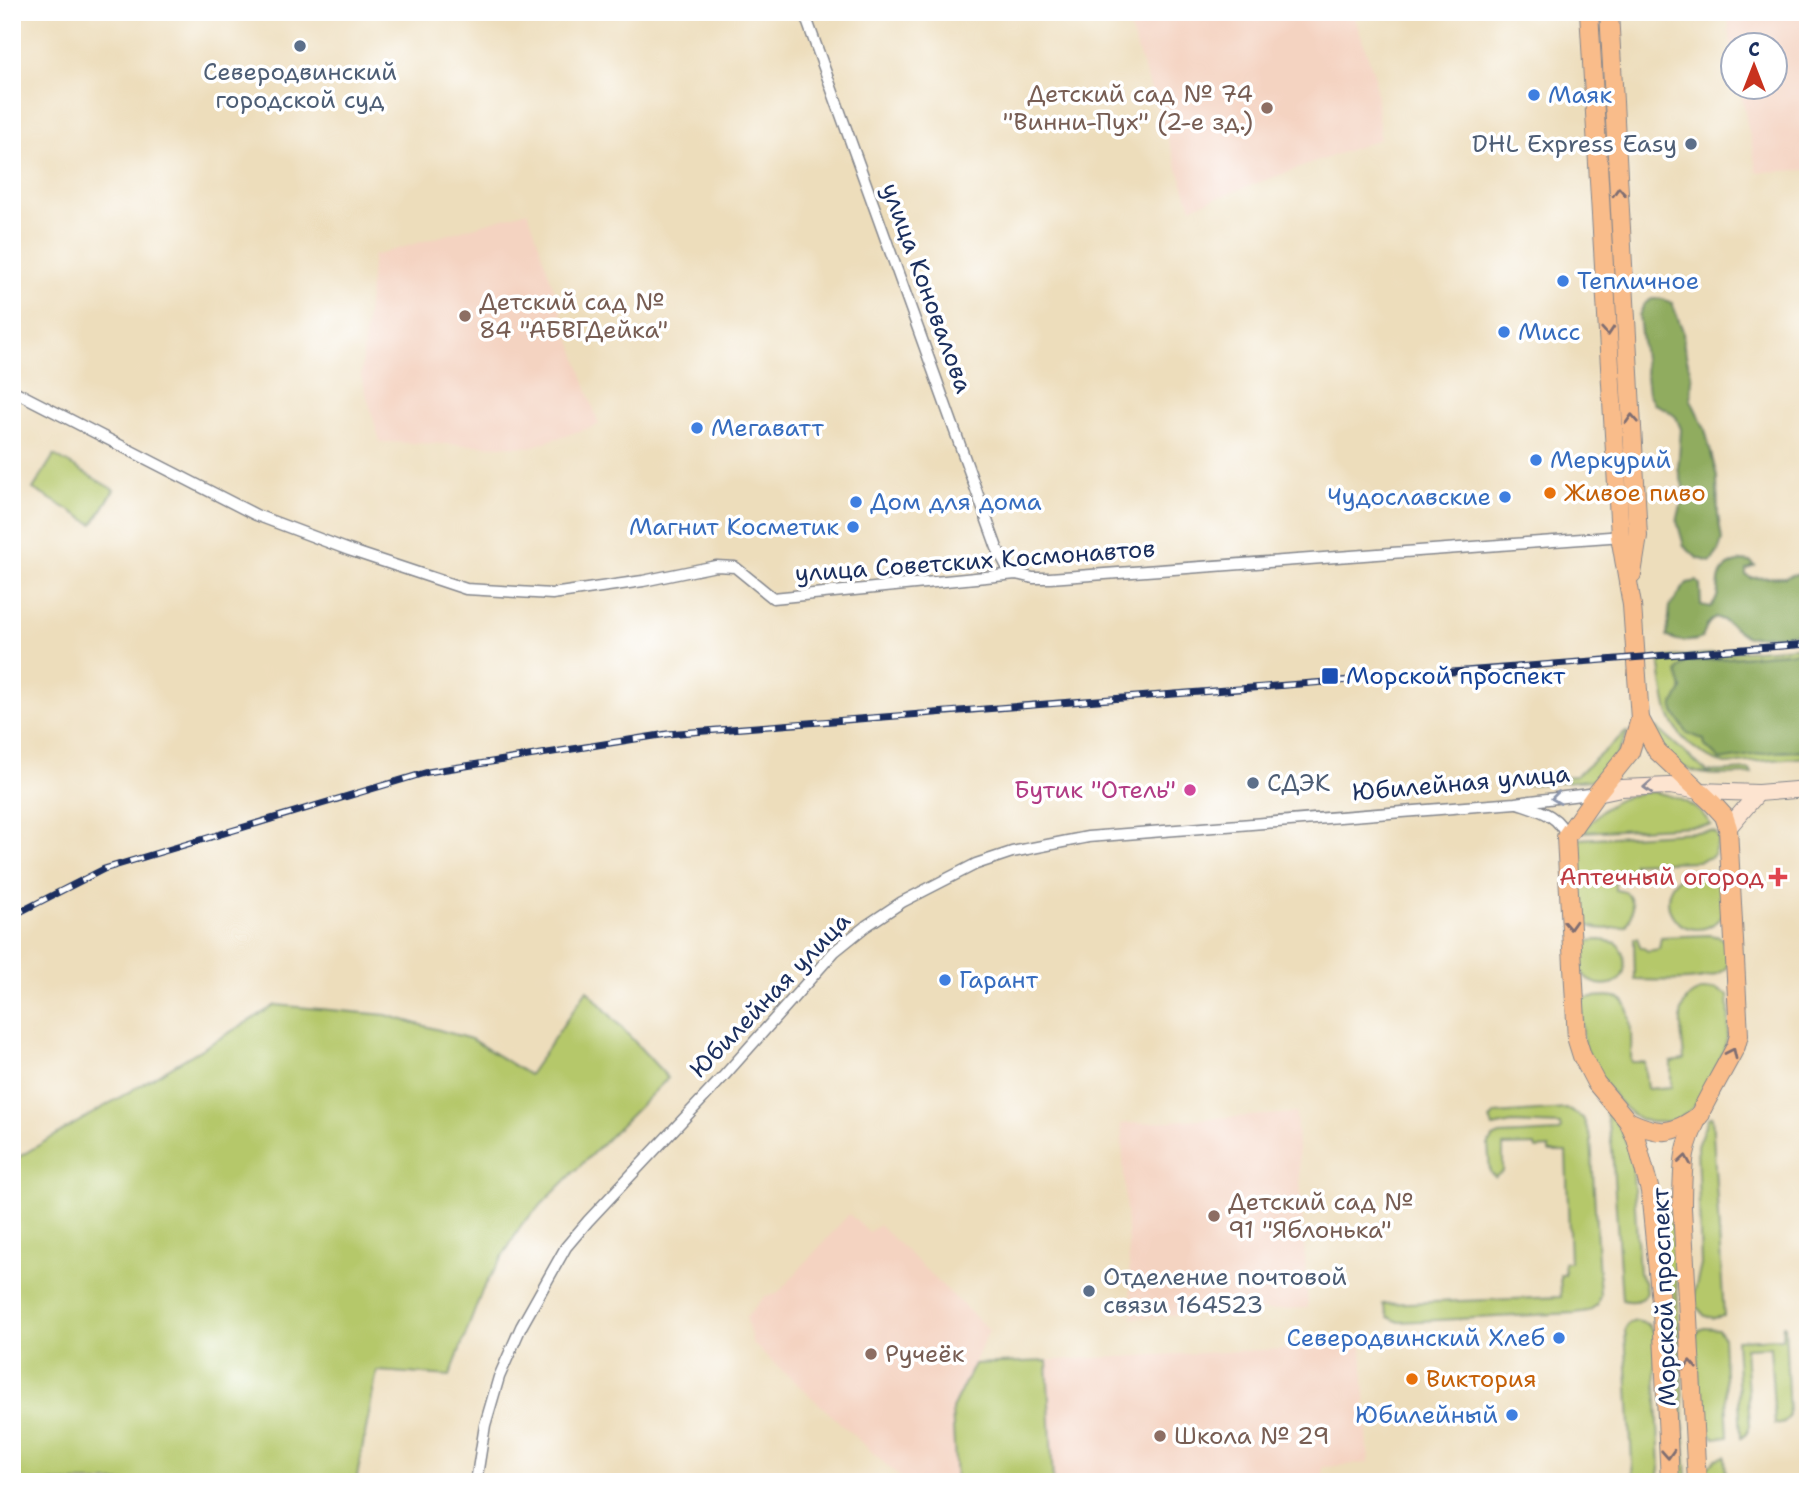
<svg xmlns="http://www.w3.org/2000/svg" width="1820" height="1494" font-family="'Shantell Sans',sans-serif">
<rect width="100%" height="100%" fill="#fff"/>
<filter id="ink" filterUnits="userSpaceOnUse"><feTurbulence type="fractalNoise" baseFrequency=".0143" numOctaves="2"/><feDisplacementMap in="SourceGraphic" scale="14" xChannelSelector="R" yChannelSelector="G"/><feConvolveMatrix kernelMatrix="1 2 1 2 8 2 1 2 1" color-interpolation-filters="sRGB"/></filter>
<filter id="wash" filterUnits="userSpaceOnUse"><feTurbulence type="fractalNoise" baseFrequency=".00686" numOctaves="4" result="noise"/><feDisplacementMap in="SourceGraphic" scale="28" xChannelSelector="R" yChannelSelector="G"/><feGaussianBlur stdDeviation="1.57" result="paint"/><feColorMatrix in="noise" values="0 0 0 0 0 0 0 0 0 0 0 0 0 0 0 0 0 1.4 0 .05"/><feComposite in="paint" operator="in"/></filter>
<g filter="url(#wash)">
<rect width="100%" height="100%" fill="#edddbb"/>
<g fill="#f4d3c1">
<polygon points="1156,12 1353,12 1375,77 1380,139 1191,207 1128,23"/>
<polygon points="1727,12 1808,12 1808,170 1757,172 1740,88 1774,88 1774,46 1732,46 1732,51"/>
<polygon points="528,211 599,425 530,447 380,442 361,376 373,256"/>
<polygon points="1296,1113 1308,1308 1132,1318 1121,1124"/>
<polygon points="849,1214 869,1232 879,1225 989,1330 974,1364 1362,1345 1369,1463 1323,1467 1324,1482 905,1482 753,1344 746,1317 765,1296 777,1294"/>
</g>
<g fill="#b5c86b" stroke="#687c64" stroke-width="2">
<polygon points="54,455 114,490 93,524 33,489"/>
<path d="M1808,646v5l-115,10c-9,17 -13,33 -19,51 4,7 9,18 16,22 24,12 90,21 118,16v7l-82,7c-12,-2 -19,-7 -29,-14 -33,-22 -33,-56 -38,-92z"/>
<path d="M1650,729h8l49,43 43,-2 2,4c-53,2 -72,5 -102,-45z"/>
<path d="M1626,732h2c-8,19 -18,37 -36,48l-71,5 -1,-5 56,-4z"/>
<path d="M1653,792c23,4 45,12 58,33l-128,7c18,-26 39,-38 70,-40z"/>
<path d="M1711,831l5,2 3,7 -7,17 -14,4 -64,2v12l-19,1v14l11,2c9,10 7,24 0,34 -16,4 -35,5 -47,-7l-6,-72 6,-8z"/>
<circle cx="1697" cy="900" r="29"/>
<path d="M1709,935l11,2 7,7c1,6 3,16 0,22 -10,19 -72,14 -92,14l-1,-42h3l3,8 8,5 11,-2 2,-12z"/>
<path d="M1601,940l16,3c6,8 10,21 6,31 -2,6 -7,9 -13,10 -28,6 -43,-31 -25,-41 4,-3 11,-3 16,-3z"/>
<path d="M1716,989l12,6c3,39 0,52 -19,86 -7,12 -13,27 -25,34 -12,8 -33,10 -46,3 -19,-10 -47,-52 -53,-72 -4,-13 -3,-29 -4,-43l4,-5c10,-1 24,-4 34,0 15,6 12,49 12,64h13l3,27 24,-2v-25l13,-2c-2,-34 -15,-70 32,-71z"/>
<polygon points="587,990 668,1078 522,1224 482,1291 450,1376 377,1371 356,1482 12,1482 12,1161 276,1005 386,1015 471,1039 529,1075"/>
<polygon points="1567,1109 1583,1118 1591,1138 1600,1295 1597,1305 1588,1311 1575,1313 1399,1322 1388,1317 1383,1304 1561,1297 1560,1275 1565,1275 1564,1262 1570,1262 1566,1152 1549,1152 1549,1148 1536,1149 1535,1145 1503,1146 1503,1171 1495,1177 1490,1172 1488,1144 1493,1138 1500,1135 1558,1132 1561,1129 1560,1125 1512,1123 1493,1127 1490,1120 1495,1114"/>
<path d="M1608,1112l12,16 12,27 7,118 6,10 1,10c-4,9 -15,9 -24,7l-10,-153 -6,-34z"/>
<polygon points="1712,1116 1724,1316 1714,1318 1705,1316 1695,1305 1695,1290 1701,1265 1697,1146 1708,1118"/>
<polygon points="1668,1212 1673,1217 1687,1482 1677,1482 1663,1221 1665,1214"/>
<polygon points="1636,1321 1647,1324 1654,1332 1660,1469 1657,1482 1633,1482 1625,1329 1629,1323"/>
<polygon points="1783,1325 1785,1326 1789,1417 1784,1422 1775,1424 1770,1347 1745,1348 1750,1426 1746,1434 1741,1438 1736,1340 1782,1338"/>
<polygon points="1704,1328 1718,1329 1723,1337 1728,1436 1715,1438 1701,1425 1696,1336 1699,1330"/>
<polygon points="1047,1361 1053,1482 956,1482 952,1409 974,1364"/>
<polygon points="1725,1456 1726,1482 1703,1482 1703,1472 1716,1459"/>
</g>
<g fill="#90ac5f" stroke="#566e5e" stroke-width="2">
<polygon points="1652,299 1663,299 1672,303 1683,331 1684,347 1692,378 1691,400 1705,429 1717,477 1718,515 1722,540 1719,550 1711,562 1697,558 1684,546 1677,521 1683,498 1683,486 1678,469 1681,429 1676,417 1666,409 1654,404 1648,394 1639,316 1644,304"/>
<path d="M1741,561l10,1 4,4 -9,4v5l5,3 35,-1 9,-3 13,1v58l-61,4 -24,-17 -8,-3 -7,7 -6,14c-11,5 -25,4 -35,-2l3,-30 17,-23 10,-2 3,4 1,20 10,2c16,-15 -5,-37 30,-46z"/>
<polygon points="1808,651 1808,750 1773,752 1720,760 1705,746 1704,740 1687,733 1674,712 1673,706 1682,689 1677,672 1680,667 1686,662"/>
</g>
</g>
<g filter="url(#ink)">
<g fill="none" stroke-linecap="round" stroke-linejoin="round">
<g stroke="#84868c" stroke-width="13">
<g id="minor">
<polyline points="804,12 997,548 1007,567 1016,574"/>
<polyline points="12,390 256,515 349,550 466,589 552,594 643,581 716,566 735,567 773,598 1016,574 1033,578 1050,578 1623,536"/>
<path d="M1518,803c20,7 42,12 48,34"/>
<polyline points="476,1482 485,1425 499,1377 521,1327 566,1247 588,1221 723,1077 835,951 866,926 902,902 976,864 1012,852 1088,837 1515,803 1597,793"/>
</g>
</g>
<g stroke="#84868c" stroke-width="18">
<g id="secondary">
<polyline points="1597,793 1621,788 1670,786 1699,791 1758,793 1808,789"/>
<polyline points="1728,828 1758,793"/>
</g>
</g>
<g stroke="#84868c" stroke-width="20">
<g id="primary">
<polyline points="1589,12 1620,536 1632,605 1640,719 1630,752 1597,793 1566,837 1577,1040 1582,1056 1596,1083 1628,1121 1636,1139 1650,1191 1662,1312 1670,1482"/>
<polyline points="1609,12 1636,499 1638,536 1632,574"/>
<path d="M1640,719l17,32 56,53 11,12 4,12 11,207 -3,11c-15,30 -45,76 -51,108 -3,18 -3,37 -3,54l15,274"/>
<path d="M1628,1121c32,15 45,14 73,-7"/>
</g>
</g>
<use href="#minor" stroke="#fff" stroke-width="10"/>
<use href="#secondary" stroke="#fde4d0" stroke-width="16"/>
<use href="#primary" stroke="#f9bc8a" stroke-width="18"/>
<g stroke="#1b2f5e" stroke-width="7">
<polyline id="rail" points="12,916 104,869 428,772 667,734 1808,644"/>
</g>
<use href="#rail" stroke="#fff" stroke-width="4.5" stroke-dasharray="13" stroke-linecap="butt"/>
</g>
<defs><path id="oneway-chevron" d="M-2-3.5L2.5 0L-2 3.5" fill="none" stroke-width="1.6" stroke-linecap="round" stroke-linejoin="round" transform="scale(1.75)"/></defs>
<g stroke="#7f6e72">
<use href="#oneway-chevron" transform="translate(1619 192) rotate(-93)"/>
<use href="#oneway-chevron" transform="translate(1608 331) rotate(86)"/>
<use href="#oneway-chevron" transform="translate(1632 419) rotate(-93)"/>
<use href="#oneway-chevron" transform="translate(1570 925) rotate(87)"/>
<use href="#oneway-chevron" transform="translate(1732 1053) rotate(-65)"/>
<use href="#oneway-chevron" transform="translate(1685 1160) rotate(-81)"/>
<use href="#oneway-chevron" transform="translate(1690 1365) rotate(-93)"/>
<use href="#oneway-chevron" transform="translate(1668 1454) rotate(87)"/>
</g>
<use stroke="#8c8a97" href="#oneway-chevron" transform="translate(1648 787) rotate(177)"/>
<use stroke="#8d97ae" href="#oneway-chevron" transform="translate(1556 798) rotate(173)"/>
</g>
<g fill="#5c6f8a" stroke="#fff" stroke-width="2.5">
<circle cx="300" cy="46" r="7"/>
<circle cx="1691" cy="144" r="7"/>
<circle cx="1253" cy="783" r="7"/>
<circle cx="1089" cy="1291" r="7"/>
</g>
<g fill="#3f7fe0" stroke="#fff" stroke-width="2.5">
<circle cx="1534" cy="95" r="7"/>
<circle cx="1563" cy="281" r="7"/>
<circle cx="1504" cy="332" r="7"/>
<circle cx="697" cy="428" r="7"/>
<circle cx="1536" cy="460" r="7"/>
<circle cx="1505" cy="497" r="7"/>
<circle cx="856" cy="502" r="7"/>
<circle cx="853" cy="527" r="7"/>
<circle cx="945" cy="980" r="7"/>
<circle cx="1559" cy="1338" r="7"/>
<circle cx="1512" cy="1415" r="7"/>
</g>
<g fill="#8d6e63" stroke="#fff" stroke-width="2.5">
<circle cx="1267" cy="108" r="7"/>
<circle cx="465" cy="316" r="7"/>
<circle cx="1214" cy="1216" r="7"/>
<circle cx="871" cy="1354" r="7"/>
<circle cx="1160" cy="1436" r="7"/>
</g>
<g fill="#e8710a" stroke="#fff" stroke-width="2.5">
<circle cx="1550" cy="493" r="7"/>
<circle cx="1412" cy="1379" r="7"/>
</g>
<rect fill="#1a4fb4" stroke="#fff" stroke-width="2.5" x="1321" y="667" width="18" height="18" rx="3.5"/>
<circle fill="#d1479c" stroke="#fff" stroke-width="2.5" cx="1190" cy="790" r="7"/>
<path fill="#e0444e" stroke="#fff" stroke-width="2.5" d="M1774.5 866.5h7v7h7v7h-7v7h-7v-7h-7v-7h7z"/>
<g text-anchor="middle" stroke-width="7" stroke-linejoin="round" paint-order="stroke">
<g font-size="24" fill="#4e5e75" stroke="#fff" text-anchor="start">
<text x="300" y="80" text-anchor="middle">Северодвинский<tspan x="300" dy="28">городской суд</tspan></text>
<text x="1677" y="152" text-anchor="end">DHL Express Easy</text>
<text x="1267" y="791">СДЭК</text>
<text x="1103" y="1285">Отделение почтовой<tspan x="1103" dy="28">связи 164523</tspan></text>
</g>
<g font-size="24" fill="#785e54" stroke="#fff" text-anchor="start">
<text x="1253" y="102" text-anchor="end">Детский сад № 74<tspan x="1253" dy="28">"Винни-Пух" (2-е зд.)</tspan></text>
<text x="479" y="310">Детский сад №<tspan x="479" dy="28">84 "АБВГДейка"</tspan></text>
<text x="1228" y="1210">Детский сад №<tspan x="1228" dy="28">91 "Яблонька"</tspan></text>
<text x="885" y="1362">Ручеёк</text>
<text x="1174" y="1444">Школа № 29</text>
</g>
<g font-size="24" fill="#366cbe" stroke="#fff" text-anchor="start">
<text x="1548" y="103">Маяк</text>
<text x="1577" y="289">Тепличное</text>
<text x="1518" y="340">Мисс</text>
<text x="711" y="436">Мегаватт</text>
<text x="1550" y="468">Меркурий</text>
<text x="1491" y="505" text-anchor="end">Чудославские</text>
<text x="870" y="510">Дом для дома</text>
<text x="839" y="535" text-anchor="end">Магнит Косметик</text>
<text x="959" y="988">Гарант</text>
<text x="1545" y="1346" text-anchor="end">Северодвинский Хлеб</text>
<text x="1498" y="1423" text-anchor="end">Юбилейный</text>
</g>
<g font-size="24" fill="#1b2f5e" stroke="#fff">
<text transform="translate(927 288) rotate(70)" y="8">улица Коновалова</text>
<text transform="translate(975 561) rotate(-4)" y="8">улица Советских Космонавтов</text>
<text transform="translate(1461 783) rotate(-5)" y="8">Юбилейная улица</text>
<text transform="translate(770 995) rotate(-46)" y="8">Юбилейная улица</text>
<text transform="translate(1664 1297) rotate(-92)" y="8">Морской проспект</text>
</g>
<g font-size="24" fill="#c56008" stroke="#fff" text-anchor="start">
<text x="1564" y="501">Живое пиво</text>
<text x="1426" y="1387">Виктория</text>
</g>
<g font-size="24" fill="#164399" stroke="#fff" text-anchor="start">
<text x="1346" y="684">Морской проспект</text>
</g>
<g font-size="24" fill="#b23c85" stroke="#fff" text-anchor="end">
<text x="1176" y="798">Бутик "Отель"</text>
</g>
<g font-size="24" fill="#be3a42" stroke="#fff" text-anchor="end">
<text x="1764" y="885">Аптечный огород</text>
</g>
</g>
<rect width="1820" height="1494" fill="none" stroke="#fff" stroke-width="42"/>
<g transform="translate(1754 66)"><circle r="33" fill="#ffffff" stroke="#a4acbf" stroke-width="2"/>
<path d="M0-5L12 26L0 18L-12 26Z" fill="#c8321e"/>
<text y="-10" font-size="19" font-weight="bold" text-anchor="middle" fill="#1b2f5e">С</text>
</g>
</svg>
